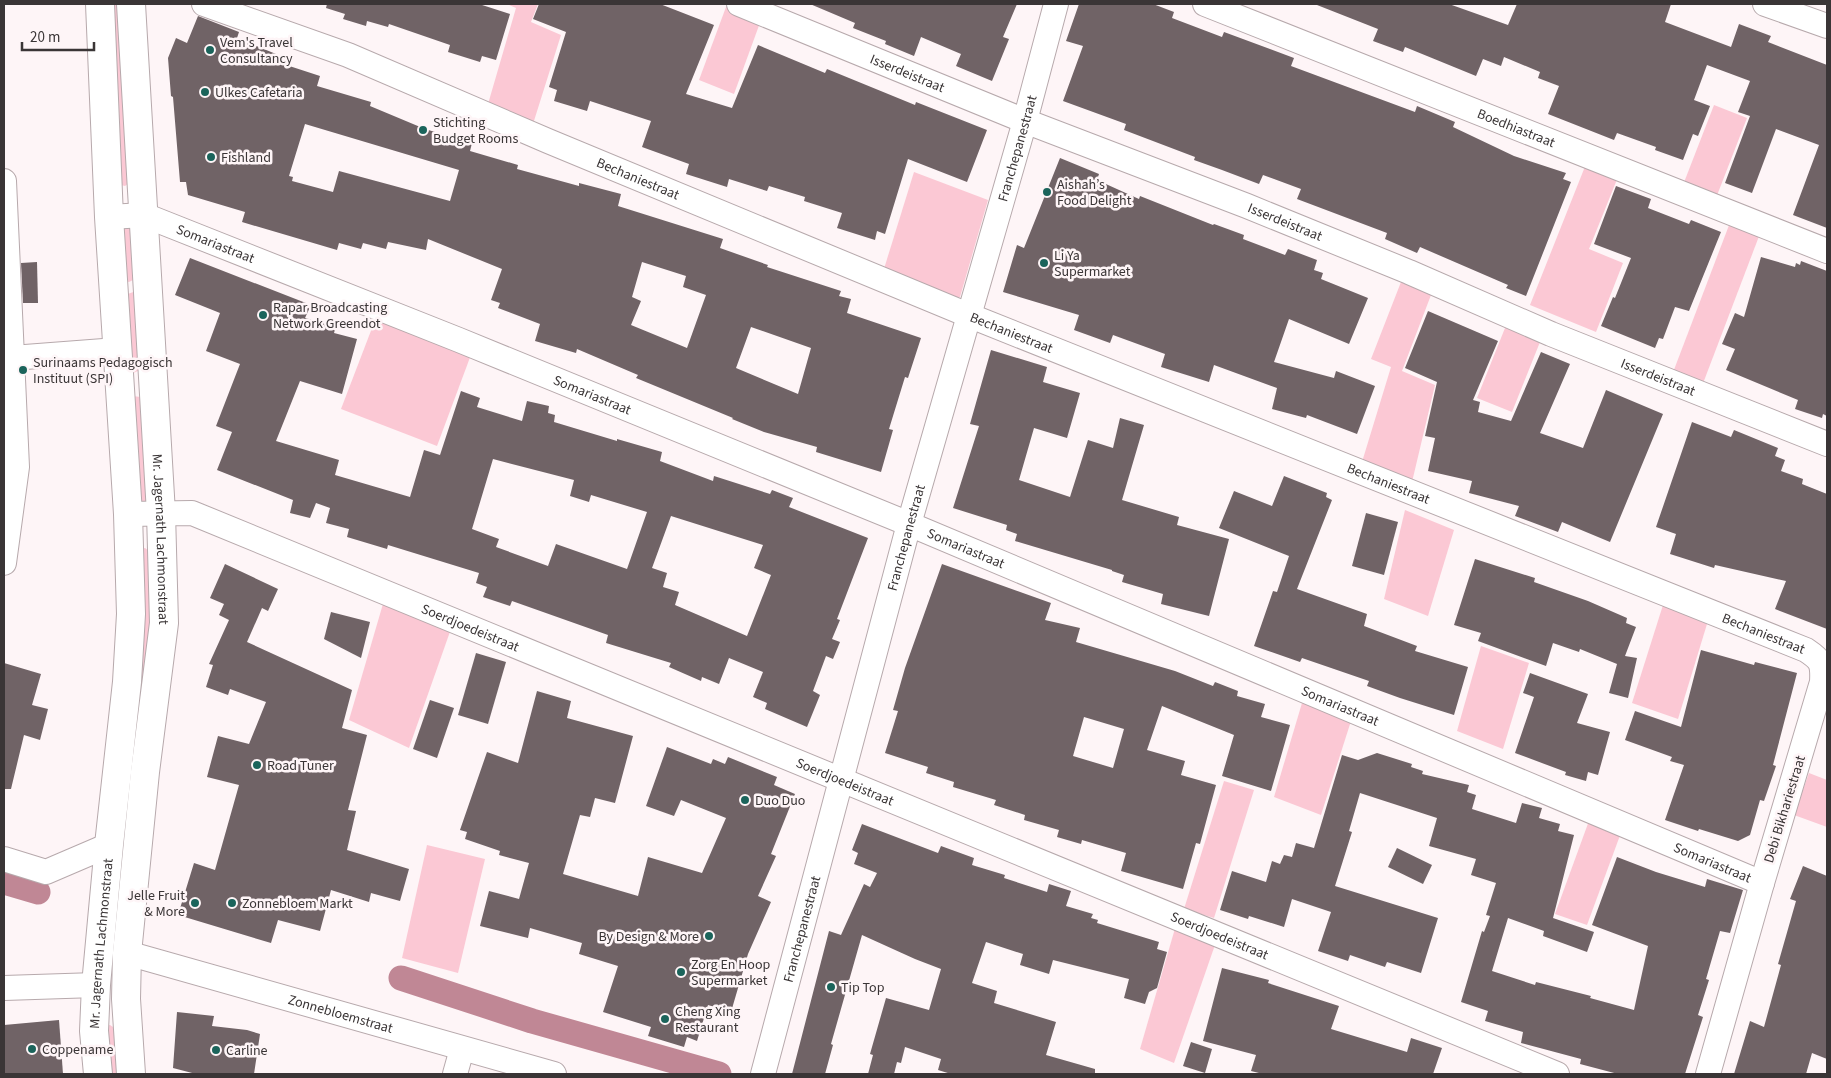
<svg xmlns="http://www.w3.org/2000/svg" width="1831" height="1078" font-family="'Source Sans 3',sans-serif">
<rect width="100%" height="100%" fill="#fef5f7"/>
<g fill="#fbc8d4">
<polygon points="110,4 120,4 129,183 125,186 121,185"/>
<polygon points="507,4 538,4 531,22 561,35 533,124 488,104 516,8"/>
<polygon points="726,7 761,20 734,94 699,80"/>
<polygon points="1714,105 1747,118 1716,198 1683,185"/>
<polygon points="1586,164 1618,177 1589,249 1623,263 1596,332 1530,305"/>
<polygon points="914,172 988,200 960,297 946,299 883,272"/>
<polygon points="1731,220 1761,231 1702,386 1672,375"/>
<polygon points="123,225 129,226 131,233 135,276 133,280 129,282 125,281"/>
<polygon points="1401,282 1431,295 1402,371 1435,385 1412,482 1362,462 1391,367 1371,359"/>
<polygon points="136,291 140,370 129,375 125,295"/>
<polygon points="377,315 472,352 437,446 341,409"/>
<polygon points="1507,323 1542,337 1512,412 1477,398"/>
<polygon points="132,396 141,397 147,504 141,510"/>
<polygon points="1405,510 1454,530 1428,616 1384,599"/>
<polygon points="145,548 149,551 152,628 119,908 115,908 140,549"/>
<polygon points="385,597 452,626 409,748 349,720"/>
<polygon points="1663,605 1707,624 1678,719 1632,703"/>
<polygon points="1481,646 1529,663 1503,749 1457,731"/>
<polygon points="1302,703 1351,721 1321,815 1274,797"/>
<polygon points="1809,773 1827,780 1827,827 1794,815"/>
<polygon points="1224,781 1254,790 1214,918 1184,909"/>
<polygon points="1590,818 1622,830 1587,925 1555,914"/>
<polygon points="427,845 485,859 458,973 402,958"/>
<polygon points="1176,925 1216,942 1174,1063 1140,1049"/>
<polygon points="110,1025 116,1029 121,1074 107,1074 103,1026"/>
</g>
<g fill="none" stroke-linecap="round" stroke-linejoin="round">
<g stroke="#c08795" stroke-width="25">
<polyline points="4,882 38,892"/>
<polyline points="401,978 532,1021 719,1074"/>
</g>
</g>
<g fill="#706366" fill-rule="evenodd">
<polygon points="327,4 479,4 510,14 496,60 482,56 480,62 448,52 450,45 389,24 388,27 367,21 366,26 343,19 345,14 326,8"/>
<polygon points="539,4 660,4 714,25 686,94 732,108 758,45 825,73 827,69 915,105 916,102 987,130 967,182 908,159 885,234 877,231 875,240 837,228 842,213 804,201 805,197 769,186 767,191 729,179 727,187 686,174 689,164 642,147 651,121 590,101 587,111 554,101 557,90 549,87 566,32 533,19"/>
<polygon points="810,4 1017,4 1003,37 1009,39 992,81 956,66 961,54 921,37 914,56 885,44 886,41 853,28 855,23"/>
<polygon points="1079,4 1153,4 1174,12 1172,18 1222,37 1224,32 1294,58 1291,66 1415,112 1417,106 1455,122 1453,127 1514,156 1566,173 1563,179 1571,182 1526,296 1506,288 1508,285 1420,247 1417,253 1385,239 1387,233 1297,199 1301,189 1263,175 1259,184 1222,170 1194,160 1195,157 1124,130 1126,124 1063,101 1083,46 1066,41"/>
<polygon points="1317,4 1449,4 1508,25 1517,4 1671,4 1665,22 1731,47 1739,24 1771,36 1768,42 1827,65 1827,228 1793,215 1819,145 1776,129 1752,193 1725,183 1750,116 1738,112 1750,81 1707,65 1694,100 1710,106 1698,136 1693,134 1683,160 1655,150 1656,147 1617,133 1614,140 1548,114 1559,86 1538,78 1540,72 1504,57 1501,66 1483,59 1476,76 1405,47 1403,52 1373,41 1378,29 1317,5"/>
<path d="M198,16l41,16 -2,6 39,16 -2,7 46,15 -3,10 54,16 -1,4 55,23 47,14 -2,8 48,14 -1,4 62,17v-3l42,11 -3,12 105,33 -3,9 48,17 -1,2 74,24 -2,5 12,3 -4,14 74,25 -13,40 -3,-1 -16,52 4,1 -12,42 -65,-20 1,-5 -53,-15 -32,-13 1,-1 -97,-40 2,-3 -61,-26 -1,4 -41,-12 5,-17 -42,-16 2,-5 -9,-3 11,-31 -74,-30 -2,11 -38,-8 -2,7 -23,-6 -2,6 -22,-6 -2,7 -95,-28 3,-10 -57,-17 -2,-13h-6l-7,-85 -2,-1 -3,-38 8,-20 11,5zM305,124l154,46 -9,31 -111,-30 -6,21 -41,-11 1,-4 -4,-1zM642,262l44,14 -3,11 23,8 -19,53 -56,-23 10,-24 -9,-4zM751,327l60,21 -13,46 -62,-26z"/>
<polygon points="1060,158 1099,174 1097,180 1139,199 1140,196 1213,225 1214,224 1244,235 1243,239 1285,255 1288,249 1317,260 1314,270 1323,273 1321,279 1368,298 1349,344 1289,319 1274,362 1334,378 1336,371 1375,386 1357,434 1307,415 1306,418 1272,409 1277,388 1214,365 1209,382 1161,367 1165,354 1113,335 1110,343 1074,330 1079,315 1003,292 1017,245 1024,248"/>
<polygon points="1616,186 1651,199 1648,208 1689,224 1691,220 1721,232 1689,311 1675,307 1663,339 1659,338 1655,348 1601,326 1613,297 1615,298 1631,258 1594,244"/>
<polygon points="1761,257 1795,267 1796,263 1800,265 1801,261 1827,271 1827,416 1823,414 1822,418 1795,409 1798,400 1726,370 1735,349 1722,344 1735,313 1744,317"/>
<path d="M190,258l121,47 -6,13 31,8 -2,7 23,6 -15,55 -42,-13 -24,60 63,19 -4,15 75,22 14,-47 16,5 21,-64 19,7 -3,9 45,14 5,-20 22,5 -1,7 7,2 -1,7 63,19v-2l45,13 -2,9 53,20 1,-5 56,18 2,-4 21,8 -4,9 79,31 -31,81 3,1 -8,19 8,3 -7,17 -7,-3 -13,35 7,4 -13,32 -42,-18 2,-6 -14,-6 10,-25 -34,-14 -10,26 -17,-7 -1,4 -32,-14 2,-4 -65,-20 2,-8 -96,-34 -2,5 -27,-9 4,-10 -11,-4 3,-10 -91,-28 -1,4 -40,-12 2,-8 -23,-6 4,-15 -14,-5 -6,15 -20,-5 3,-13 -76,-30 15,-38 -16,-6 24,-62 -34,-13 14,-38 -45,-18zM493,459l81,21 -4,16 19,6 2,-7 56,17 -20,57 -71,-25 -8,22 -52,-19 3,-8 -27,-10zM671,516l92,29 -9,23 17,7 -24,61 -72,-31 4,-13 -16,-5 4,-14 -15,-5z"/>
<polygon points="37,262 38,303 23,303 21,263"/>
<polygon points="1428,311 1498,341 1473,400 1480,402 1478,412 1511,421 1541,352 1570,364 1540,433 1583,448 1606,390 1663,414 1610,542 1562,522 1558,532 1515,516 1519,506 1469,493 1472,481 1428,471 1435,438 1425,436 1437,382 1405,368"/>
<polygon points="991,350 1047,367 1043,382 1080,393 1067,438 1034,428 1019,480 1070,497 1088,440 1113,448 1120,418 1144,425 1122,500 1179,517 1177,525 1229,539 1209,616 1161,604 1163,594 1122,582 1124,575 1112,571 1112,570 1015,541 1017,534 1006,530 1007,525 953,508 979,426 970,424"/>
<polygon points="1692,422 1731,437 1734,430 1778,448 1775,456 1785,460 1781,471 1803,479 1802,484 1827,494 1827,629 1775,609 1786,581 1715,565 1714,568 1670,554 1676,534 1656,527"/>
<polygon points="1284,476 1327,493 1326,497 1332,500 1297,589 1367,614 1364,626 1417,646 1415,651 1468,667 1454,715 1400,698 1367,686 1369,681 1302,658 1300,662 1254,646 1273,591 1277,592 1289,556 1219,528 1234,491 1272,506"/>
<polygon points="1366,513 1398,522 1384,575 1352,566"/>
<polygon points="1475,559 1535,578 1534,582 1588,601 1627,618 1626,623 1636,627 1625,656 1637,658 1628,698 1609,693 1617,664 1580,649 1579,652 1553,643 1546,666 1478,641 1481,633 1454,625"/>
<polygon points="225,564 278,589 268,611 262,608 247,642 352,690 342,728 367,735 348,810 356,811 347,850 409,869 400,901 371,893 369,902 331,890 320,931 278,920 271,943 178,915 194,863 215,870 239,785 207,777 218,736 249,744 266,702 230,689 228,695 206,687 213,665 209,664 229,620 219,615 224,604 210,598"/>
<path d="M942,564l109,39 -6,17 35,8 -4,14 99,29 38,15 2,-4 23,9 -1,5 28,8 -4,13 29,8 -19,66 -49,-15 12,-41 -72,-29 -15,44 38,11 -4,14 35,10 -16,59 -4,-1 -13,46 -62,-18 5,-18 -44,-13 -1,4 -24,-7 2,-7 -35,-10 1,-5 -31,-10 2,-5 -43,-13 1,-5 -28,-9 2,-6 -43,-14 13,-42 -5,-1 12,-42zM1084,717l40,12 -11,39 -40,-12z"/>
<polygon points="331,612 370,622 361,658 324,639"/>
<polygon points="1701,650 1754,665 1755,662 1797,673 1773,765 1776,766 1764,801 1760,800 1750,835 1738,841 1699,829 1698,831 1665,820 1684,765 1670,761 1672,757 1625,740 1635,711 1681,727"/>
<polygon points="476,653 506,662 488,724 458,715"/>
<polygon points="4,663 41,674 32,705 48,709 40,740 24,735 11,789 4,789"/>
<polygon points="1530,673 1588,694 1577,723 1610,732 1598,775 1588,772 1586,781 1565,775 1566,772 1515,753 1534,697 1523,693"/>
<polygon points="537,691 571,701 567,718 633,736 615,803 595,798 590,817 580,815 563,874 638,896 648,857 702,873 726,818 681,800 674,816 646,806 667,747 711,764 713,759 725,764 728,757 777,777 774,785 795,794 771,854 776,856 758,896 771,902 748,954 731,1012 708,1005 697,1041 687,1037 684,1047 648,1036 651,1027 603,1012 618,966 579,954 582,943 530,928 528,938 480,926 489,891 519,899 529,863 499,855 500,851 465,839 467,832 460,830 487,752 518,763"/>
<polygon points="430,700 454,708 437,758 413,749"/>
<polygon points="1377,753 1412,764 1411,767 1423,771 1422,774 1469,785 1467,792 1476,795 1472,809 1516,823 1522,803 1542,808 1539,818 1560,824 1558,831 1574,835 1553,918 1594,932 1587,952 1543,936 1544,931 1508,918 1492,971 1535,985 1536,982 1591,996 1590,998 1634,1010 1648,946 1592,925 1617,857 1656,872 1705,887 1707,879 1743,890 1730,933 1720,931 1706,979 1709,980 1698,1015 1703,1017 1685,1074 1618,1074 1580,1064 1581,1059 1521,1043 1523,1032 1485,1021 1488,1011 1461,1002 1482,931 1484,932 1490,916 1486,915 1496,883 1471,875 1476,859 1429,846 1437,818 1360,793 1349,831 1352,832 1335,886 1438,918 1421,973 1387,962 1385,967 1350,955 1348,961 1318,951 1331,912 1292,899 1284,927 1249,916 1248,919 1220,910 1232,871 1266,882 1272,861 1280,864 1284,855 1292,857 1296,843 1314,848 1342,755 1358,760"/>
<polygon points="862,824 938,853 941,846 974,858 972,865 1005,875 1004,878 1047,892 1049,884 1071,891 1066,906 1093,914 1091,918 1098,920 1097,923 1159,942 1157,949 1167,952 1157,988 1149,992 1145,1004 1124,998 1129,979 1053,960 1049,974 1020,965 1023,954 986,942 972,983 997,991 994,1003 1056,1022 1046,1055 1095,1069 1095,1074 951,1074 938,1070 941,1059 905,1047 901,1063 897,1062 894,1074 868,1074 873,1055 870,1054 886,998 929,1010 941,969 915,959 862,935 831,1044 833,1045 825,1074 792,1074 829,931 841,935 864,884 870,887 877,873 854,864 858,853 852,850"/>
<polygon points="1397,848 1432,865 1423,884 1388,867"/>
<polygon points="1803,866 1827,876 1827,1059 1812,1053 1806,1074 1734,1074 1750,1021 1764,1027 1781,965 1778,964 1796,901 1790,899"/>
<polygon points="1222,968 1269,980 1268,983 1339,1006 1331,1029 1407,1052 1411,1038 1442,1048 1433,1074 1263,1074 1251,1071 1256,1055 1203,1041"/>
<polygon points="177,1012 214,1016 212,1026 247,1030 260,1034 254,1074 196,1074 173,1068"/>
<polygon points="59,1020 63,1074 4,1074 4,1025"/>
<polygon points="1191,1042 1212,1049 1205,1073 1183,1066"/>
</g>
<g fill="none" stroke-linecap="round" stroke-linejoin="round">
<g stroke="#b7a9ac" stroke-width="26">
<g id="minor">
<path id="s1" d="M204,4l144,51 200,86 420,174 838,335c15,10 17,13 16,32l-60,201 -54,191"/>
<path id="s2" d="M739,4l286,117 222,85 162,66 142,62 276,110"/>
<path id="s3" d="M1205,4l622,247"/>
<polyline points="1765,4 1827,26"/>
<polyline points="4,181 17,467 4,563"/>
<path id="s4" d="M109,217l35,-2 315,125 450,184 853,359"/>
<polyline points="4,360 12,358 117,350"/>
<path id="s5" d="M128,514l64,-1 1365,561"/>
<polyline points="4,859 46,872 109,845"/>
<path id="s6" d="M127,953l427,121"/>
<polyline points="4,988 96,985"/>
<polyline points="455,1074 462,1049"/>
<path id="s7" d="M763,1074l146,-550 116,-403 31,-117"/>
</g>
</g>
<g stroke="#b7a9ac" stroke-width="30">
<g id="major">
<path id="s8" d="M131,4l30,509 3,110 -19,149 -18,181 -1,46 5,75"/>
<path id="s9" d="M98,1074l-4,-43 2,-46 13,-140 18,-163 4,-68 -3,-100 -19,-297 -9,-213"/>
</g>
</g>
<use href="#minor" stroke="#fff" stroke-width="24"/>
<use href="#major" stroke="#fff" stroke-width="28"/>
</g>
<g fill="#1b645b" stroke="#fef5f7" stroke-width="2">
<circle cx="210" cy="50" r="5"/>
<circle cx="205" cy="92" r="5"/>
<circle cx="423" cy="130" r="5"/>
<circle cx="211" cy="157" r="5"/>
<circle cx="1047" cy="192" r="5"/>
<circle cx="1044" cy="263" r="5"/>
<circle cx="263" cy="315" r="5"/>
<circle cx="23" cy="370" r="5"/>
<circle cx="257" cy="765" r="5"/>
<circle cx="745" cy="800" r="5"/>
<circle cx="195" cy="903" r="5"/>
<circle cx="232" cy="903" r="5"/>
<circle cx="709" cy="936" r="5"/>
<circle cx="681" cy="972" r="5"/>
<circle cx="831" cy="987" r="5"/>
<circle cx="665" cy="1019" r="5"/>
<circle cx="32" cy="1049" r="5"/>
<circle cx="216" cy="1050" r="5"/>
</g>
<g text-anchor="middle" stroke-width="5" stroke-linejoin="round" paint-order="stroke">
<g font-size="14" fill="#3a3536" stroke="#fef5f7" text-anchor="start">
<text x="220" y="47">Vem's Travel<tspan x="220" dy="16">Consultancy</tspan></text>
<text x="215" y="97">Ulkes Cafetaria</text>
<text x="433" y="127">Stichting<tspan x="433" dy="16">Budget Rooms</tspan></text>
<text x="221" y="162">Fishland</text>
<text x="1057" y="189">Aishah’s<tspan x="1057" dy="16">Food Delight</tspan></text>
<text x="1054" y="260">Li Ya<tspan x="1054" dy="16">Supermarket</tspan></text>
<text x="273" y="312">Rapar Broadcasting<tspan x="273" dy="16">Network Greendot</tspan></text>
<text x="33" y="367">Surinaams Pedagogisch<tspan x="33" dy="16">Instituut (SPI)</tspan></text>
<text x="267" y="770">Road Tuner</text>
<text x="755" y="805">Duo Duo</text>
<text x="185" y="900" text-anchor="end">Jelle Fruit<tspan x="185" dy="16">&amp; More</tspan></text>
<text x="242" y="908">Zonnebloem Markt</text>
<text x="699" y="941" text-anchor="end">By Design &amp; More</text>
<text x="691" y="969">Zorg En Hoop<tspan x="691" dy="16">Supermarket</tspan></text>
<text x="841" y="992">Tip Top</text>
<text x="675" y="1016">Cheng Xing<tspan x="675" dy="16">Restaurant</tspan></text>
<text x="42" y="1054">Coppename</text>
<text x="226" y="1055">Carline</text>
</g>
<g font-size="14" fill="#3a3536" stroke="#fef5f7">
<text dy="5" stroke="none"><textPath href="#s2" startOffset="182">Isserdeistraat</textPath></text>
<text dy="5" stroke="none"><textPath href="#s3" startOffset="335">Boedhiastraat</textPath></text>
<text dy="5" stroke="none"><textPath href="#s7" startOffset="960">Franchepanestraat</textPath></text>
<text dy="5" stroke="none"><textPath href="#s1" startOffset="468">Bechaniestraat</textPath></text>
<text dy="5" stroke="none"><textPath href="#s2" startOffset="588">Isserdeistraat</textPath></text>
<text dy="5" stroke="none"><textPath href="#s4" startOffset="112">Somariastraat</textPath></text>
<text dy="5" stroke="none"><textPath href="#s1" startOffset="872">Bechaniestraat</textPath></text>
<text dy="5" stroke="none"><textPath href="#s2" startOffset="992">Isserdeistraat</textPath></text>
<text dy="5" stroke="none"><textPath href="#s4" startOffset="518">Somariastraat</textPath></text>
<text dy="5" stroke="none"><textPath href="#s1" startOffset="1278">Bechaniestraat</textPath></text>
<text dy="5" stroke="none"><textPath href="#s7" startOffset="555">Franchepanestraat</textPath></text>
<text dy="5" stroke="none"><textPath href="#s8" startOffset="536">Mr. Jagernath Lachmonstraat</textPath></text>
<text dy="5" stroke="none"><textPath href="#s4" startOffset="922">Somariastraat</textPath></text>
<text dy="5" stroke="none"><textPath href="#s5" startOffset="365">Soerdjoedeistraat</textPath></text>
<text dy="5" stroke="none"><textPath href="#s1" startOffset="1682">Bechaniestraat</textPath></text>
<text dy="5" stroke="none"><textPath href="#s4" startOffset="1328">Somariastraat</textPath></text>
<text dy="5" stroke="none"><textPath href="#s5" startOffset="770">Soerdjoedeistraat</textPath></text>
<text transform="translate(1784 809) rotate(-73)" y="5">Debi Bikhariestraat</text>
<text dy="5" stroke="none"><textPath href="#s4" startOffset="1732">Somariastraat</textPath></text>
<text dy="5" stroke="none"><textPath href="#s7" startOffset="150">Franchepanestraat</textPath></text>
<text dy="5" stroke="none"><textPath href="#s5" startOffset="1175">Soerdjoedeistraat</textPath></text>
<text dy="5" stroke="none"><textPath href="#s9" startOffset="131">Mr. Jagernath Lachmonstraat</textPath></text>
<text dy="5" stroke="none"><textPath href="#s6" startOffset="222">Zonnebloemstraat</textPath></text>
</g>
</g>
<rect width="1831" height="1078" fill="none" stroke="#3a3536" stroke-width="10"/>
<path d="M22 42v8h72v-8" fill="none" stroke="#3a3536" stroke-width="2.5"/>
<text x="30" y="42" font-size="15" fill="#3a3536" stroke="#fef5f7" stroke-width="4" paint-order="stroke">20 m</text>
</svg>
